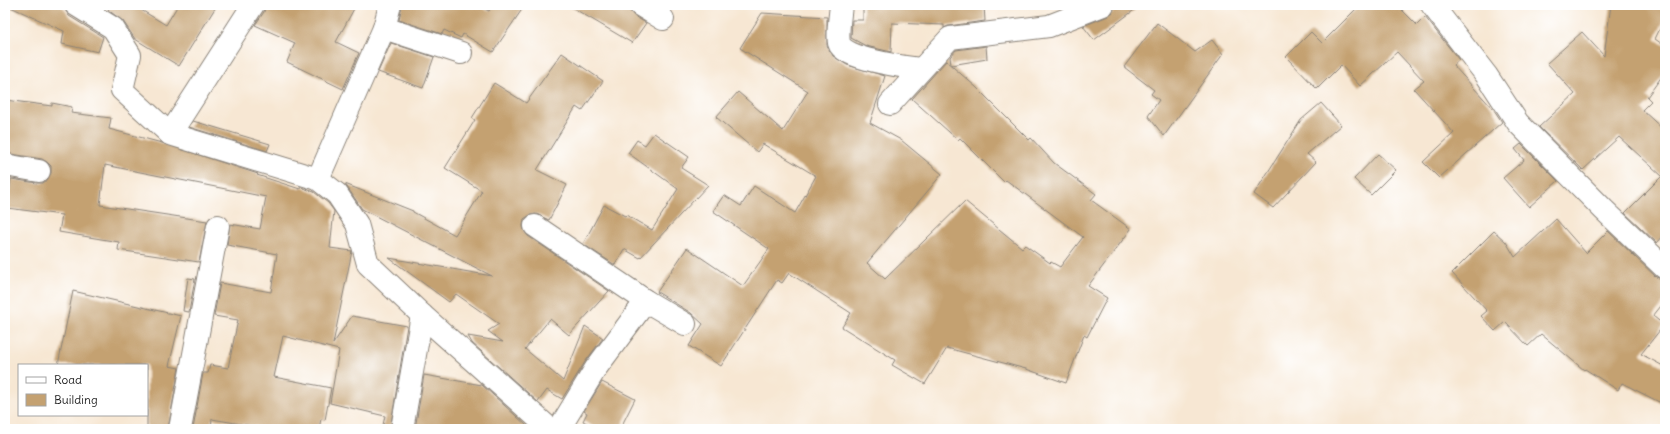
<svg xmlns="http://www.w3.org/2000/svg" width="1670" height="434" font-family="Delius,sans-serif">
<rect width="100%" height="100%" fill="#fff"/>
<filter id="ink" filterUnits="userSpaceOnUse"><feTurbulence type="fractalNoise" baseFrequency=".025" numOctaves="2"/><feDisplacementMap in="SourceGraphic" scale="8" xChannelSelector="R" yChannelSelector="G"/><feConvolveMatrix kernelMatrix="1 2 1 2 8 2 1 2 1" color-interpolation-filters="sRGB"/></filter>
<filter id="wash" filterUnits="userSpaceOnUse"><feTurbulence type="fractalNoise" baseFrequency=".012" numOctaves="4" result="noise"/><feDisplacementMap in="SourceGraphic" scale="16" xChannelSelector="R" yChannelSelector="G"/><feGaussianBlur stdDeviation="0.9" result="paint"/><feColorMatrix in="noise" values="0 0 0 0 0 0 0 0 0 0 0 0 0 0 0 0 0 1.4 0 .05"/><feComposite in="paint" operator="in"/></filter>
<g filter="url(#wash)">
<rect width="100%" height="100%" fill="#f7e7d3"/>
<g id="blocks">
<g fill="#c4a171">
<polygon points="6,5 59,5 64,8 69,16 103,37 98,52 62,44 64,31"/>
<polygon points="111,5 133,5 166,25 178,5 217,5 179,66 135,39 123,21 108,10"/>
<polygon points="265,5 356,5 336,42 359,53 343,89 287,62 295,43 255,25 264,12"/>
<polygon points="402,5 476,5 489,11 493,5 525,5 493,52 463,34 461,38 444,30 442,34 399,20"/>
<polygon points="568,5 623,5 628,8 634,16 646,23 632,43"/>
<polygon points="863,5 984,5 985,21 948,26 944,28 944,25 892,23 891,52 866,46 851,38 852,20 863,20"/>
<polygon points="1115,5 1141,5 1094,40 1083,26 1108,16 1113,12"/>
<polygon points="1360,5 1397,5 1417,25 1425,17 1459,60 1453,65 1494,110 1502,122 1439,178 1423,162 1454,133 1414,89 1424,81 1397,52 1360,86 1341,65 1317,89 1286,57 1311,32 1322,43"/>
<polygon points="1611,5 1665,5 1665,18 1655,39 1665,46 1665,72 1647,97 1651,101 1642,110 1665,131 1665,234 1657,243 1625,213 1662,176 1619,137 1583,170 1539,127 1575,94 1547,63 1582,32 1604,56"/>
<polygon points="762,13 827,17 827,45 833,56 847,65 885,76 870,123 901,140 942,174 867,263 885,279 965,201 1022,248 1025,245 1050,263 1051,262 1060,267 1083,237 1006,180 1004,182 960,138 958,140 912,99 946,61 976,87 1029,140 1031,138 1054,163 1096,194 1091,200 1131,229 1088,286 1107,298 1087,337 1084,335 1066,383 1026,369 947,348 925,384 892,365 895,360 842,327 851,313 789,273 782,283 777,280 721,366 689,346 703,324 691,313 657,292 687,248 743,286 769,249 713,211 724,195 741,206 754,186 795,213 816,176 763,144 757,152 716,117 738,92 783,131 808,91 740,48"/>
<polygon points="1157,23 1195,52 1212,40 1223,54 1164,136 1148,116 1159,100 1151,94 1154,90 1124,67"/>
<polygon points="391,43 434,57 423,88 378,72"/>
<polygon points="986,46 987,59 951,65 950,57 956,50"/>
<polygon points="562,53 603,81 582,111 576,107 537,170 567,185 549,220 536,214 530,215 524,219 523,226 524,231 528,236 609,291 569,335 550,319 525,349 563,381 585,326 603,338 585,362 562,399 547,390 538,402 472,343 468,336 503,342 488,331 499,324 456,294 449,302 389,258 492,276 362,209 345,184 413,211 413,212 455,235 482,191 445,168 475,120 472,118 494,83 526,103"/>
<polygon points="5,100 52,106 52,103 72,107 71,113 111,118 109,129 162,143 258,174 257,175 300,189 301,187 314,192 328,203 334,211 330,248 352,251 333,344 352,316 407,326 390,429 382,429 385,416 330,403 339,350 283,336 274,377 331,388 325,420 321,419 319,429 270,429 212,419 211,429 193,429 203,373 208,373 210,365 228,368 238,320 214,316 220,283 271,292 277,254 227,245 230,224 260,229 266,197 105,165 100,205 207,221 199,262 118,250 119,242 59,232 62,215 7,208 11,179 37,183 43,183 48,179 51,173 51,166 47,162 42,159 5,153"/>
<polygon points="1321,103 1341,125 1307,154 1316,162 1273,208 1254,194 1301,120"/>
<polygon points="193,121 210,126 270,144 267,151 189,127"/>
<polygon points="654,133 689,157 681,168 708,185 640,258 624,249 615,265 583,244 604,205 625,216 626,215 652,230 678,189 628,153 637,140 645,145"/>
<polygon points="1521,144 1558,181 1529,207 1503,178 1524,160 1515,149"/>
<polygon points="1378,154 1396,170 1371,195 1354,179"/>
<polygon points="1556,219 1586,253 1608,231 1656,277 1665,280 1665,301 1653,316 1664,325 1641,354 1665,367 1665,405 1622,383 1618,390 1585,369 1584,370 1541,334 1528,346 1505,322 1495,331 1481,316 1487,311 1452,273 1494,231 1506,242 1515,257"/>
<polygon points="188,278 195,279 189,312 183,311"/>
<polygon points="73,291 181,316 169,366 179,368 168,429 147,429 147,365 58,365"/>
<polygon points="424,375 482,385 527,426 527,429 415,429"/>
<polygon points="602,382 635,399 620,429 598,429 583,421 587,413 584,411"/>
</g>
</g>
</g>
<g filter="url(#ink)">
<use href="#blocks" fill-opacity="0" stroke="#8a8278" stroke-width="1"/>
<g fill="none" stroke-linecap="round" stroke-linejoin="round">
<g stroke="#8a8278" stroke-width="24">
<g id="minor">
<polyline points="76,5 113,28 130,55 122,90 170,134 318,179 337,194 357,224 368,264 422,315 550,429"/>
<polyline points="640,5 663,19"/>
<path d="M841,5c-1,11 -4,28 -2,38 4,16 67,24 81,26"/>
<polyline points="1432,5 1487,76 1518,123 1604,210 1665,268"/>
<polyline points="384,28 461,53"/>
<polyline points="890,104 950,38 1049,26 1103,5"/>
<polyline points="170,134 253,5"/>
<polyline points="5,165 39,171"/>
<polyline points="318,179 384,28 390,5"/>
<polyline points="535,226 646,301 685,324"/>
<polyline points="180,429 218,226"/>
<polyline points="402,429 422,315"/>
<polyline points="559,429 596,368 646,301"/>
</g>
</g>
<use href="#minor" stroke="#fff" stroke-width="22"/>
</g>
</g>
<rect width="1670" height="434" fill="none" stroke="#fff" stroke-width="20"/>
<rect x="18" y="364" width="130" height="52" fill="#ffffff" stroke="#a4a4a4"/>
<rect x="26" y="377" width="20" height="6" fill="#ffffff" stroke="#a4a4a4"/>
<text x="54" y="384" font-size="12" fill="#1c1c1c">Road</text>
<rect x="26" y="394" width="20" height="12" fill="#c4a171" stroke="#a4a4a4"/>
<text x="54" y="404" font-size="12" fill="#1c1c1c">Building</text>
</svg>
